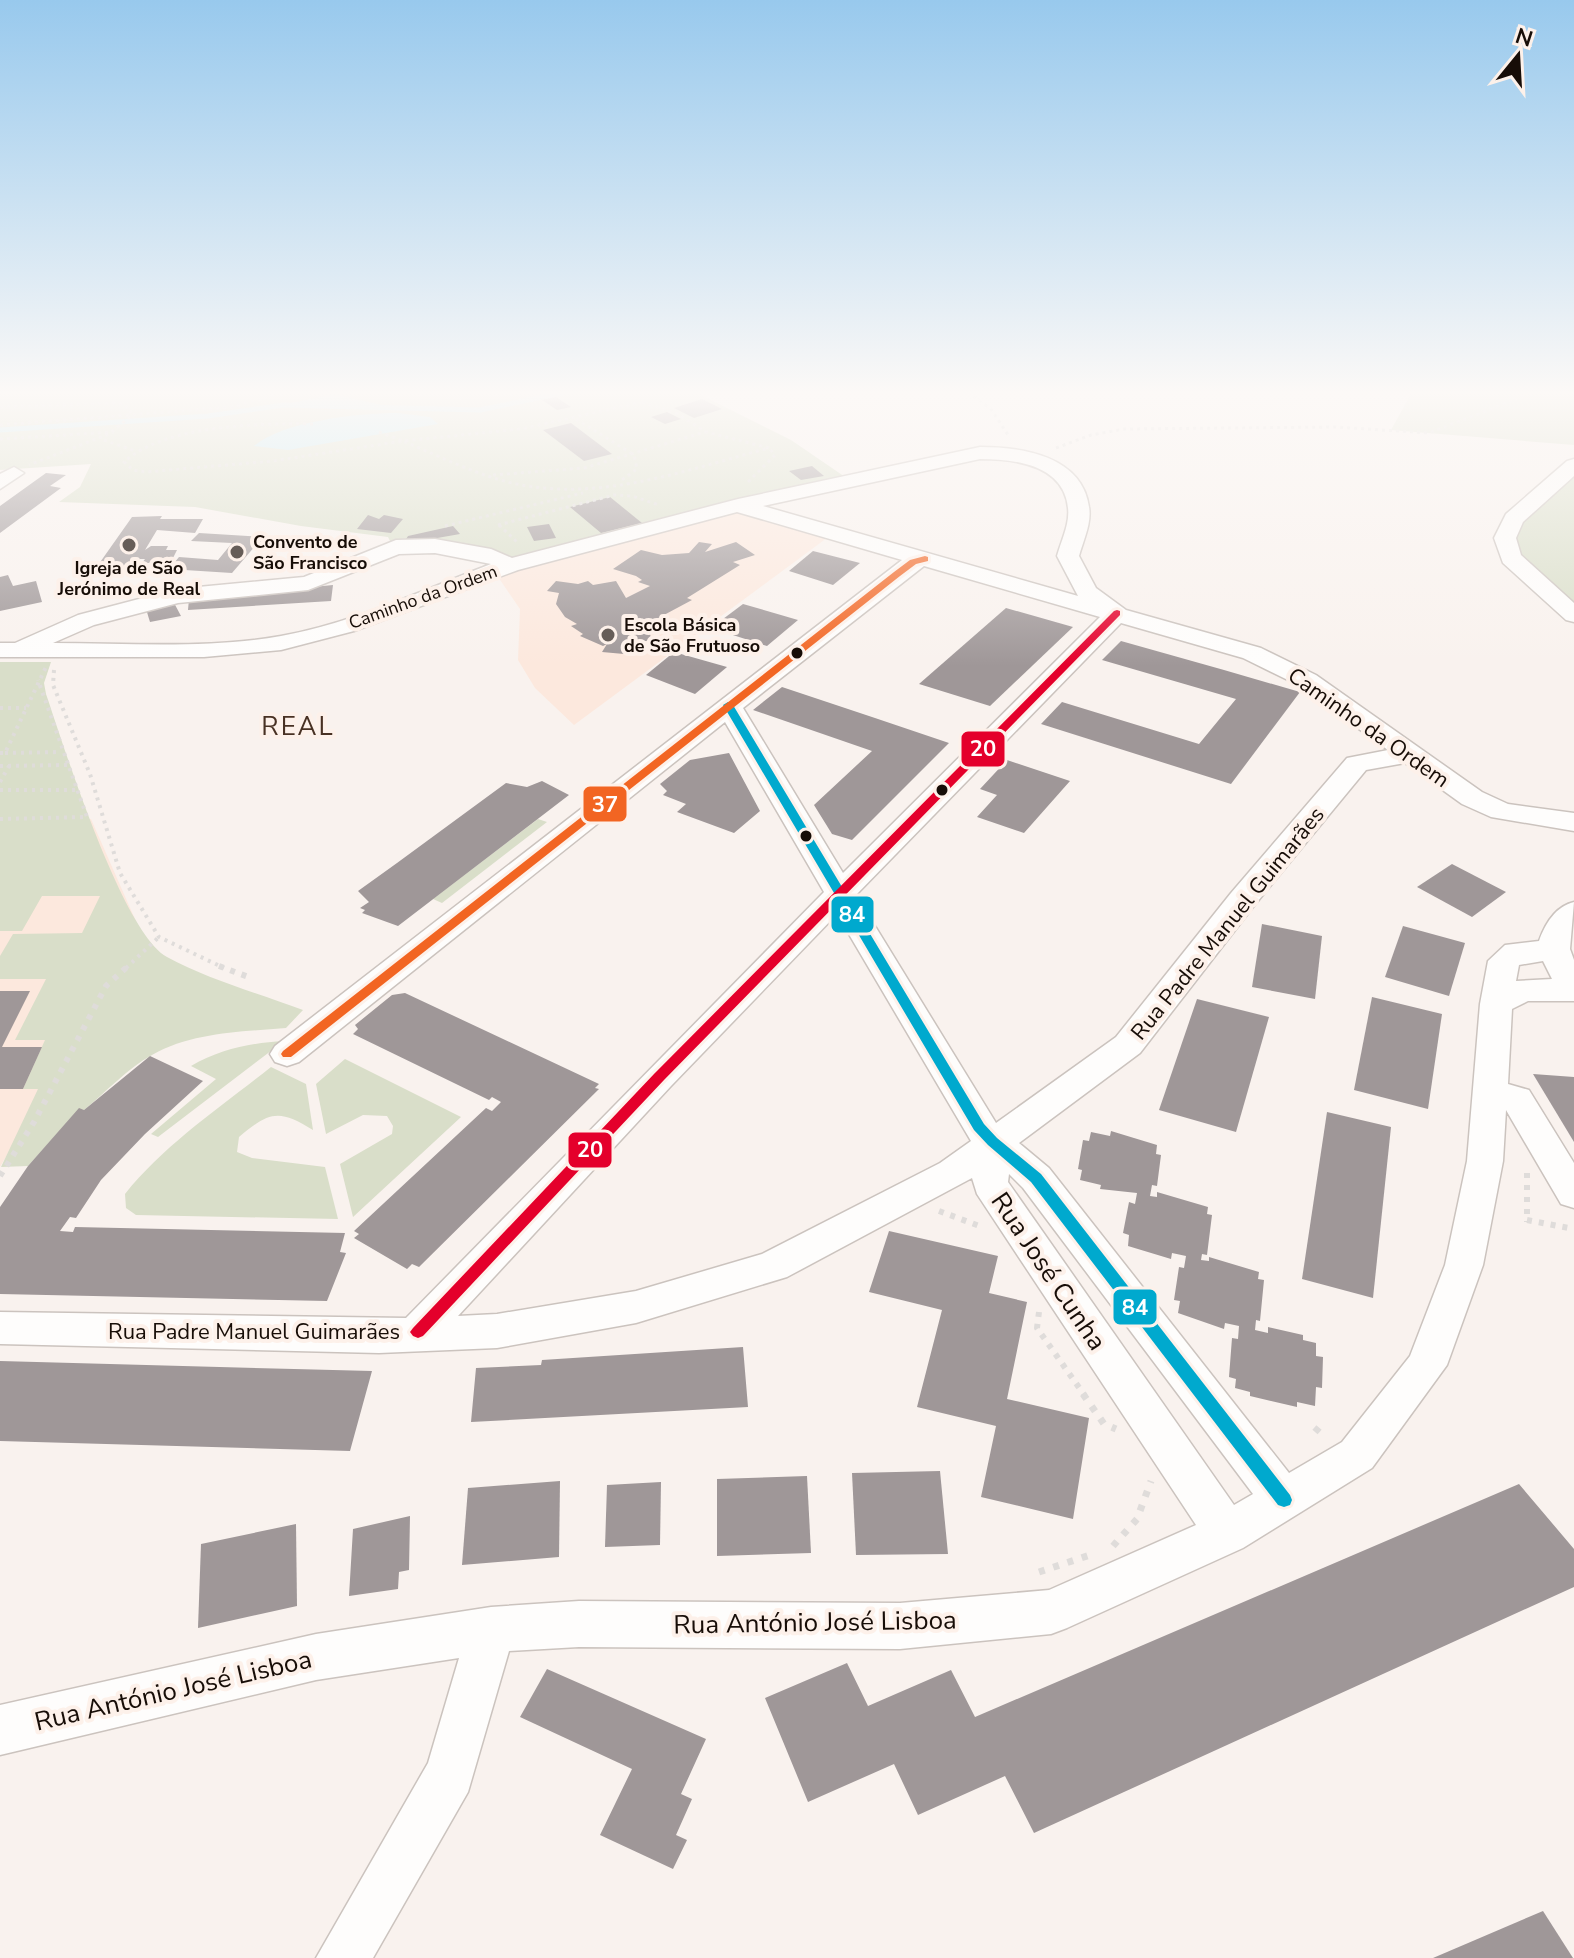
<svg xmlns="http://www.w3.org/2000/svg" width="1574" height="1958" font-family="'Nunito Sans',sans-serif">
<rect width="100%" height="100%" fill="#f9f2ee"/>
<g fill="#fce8dd">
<polygon points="738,505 835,532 574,725 535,688 518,660 520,609 494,571"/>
<polygon points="91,819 138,926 0,1167 0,821"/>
</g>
<g fill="#d9dec9">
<polygon points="0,392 695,392 791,440 851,481 510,565 392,545 388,537 301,526 195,507 59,502 80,487 91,464 0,470"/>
<polygon points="1412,392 1574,392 1574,445 1391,430"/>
<polygon points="1574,465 1574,615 1511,558 1514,519"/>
<path d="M0,662h51l-7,21 2,11c18,53 76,238 121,263 40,22 93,37 136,53l-17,18c-45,4 -93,4 -134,27 -24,13 -46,37 -68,55l-5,-1 -51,57 -27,1 37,-78h-15l22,-49h-30l31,-61h-46v-23l13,-22 69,-1 18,-37h-58l-20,35h-22z"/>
<polygon points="538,819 547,822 442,903 433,899"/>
<path d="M284,1041l-126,96 -7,-3 65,-55 -25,-13c30,-17 59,-23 93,-25z"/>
<polygon points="345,1059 461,1117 353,1217 340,1164 392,1134 393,1126 387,1116 363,1115 326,1134 316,1084"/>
<path d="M271,1067l35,17 7,46c-34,-21 -43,-19 -74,7l-2,15 15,6 73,9 13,52 -202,-4 -10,-7 -1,-14c40,-50 96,-87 146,-127z"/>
</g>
<g fill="#c1e9f4">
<polygon points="334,394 399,409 283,405"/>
<path d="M397,413l33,4 8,7 -150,26 -34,-4c29,-25 106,-33 143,-33z"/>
</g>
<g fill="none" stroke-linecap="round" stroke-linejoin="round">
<polyline stroke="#c1e9f4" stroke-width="5" points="0,430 208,416 283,405 480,410 566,392"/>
</g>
<g fill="#9f9798">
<polygon points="556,397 571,407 557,410 542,400"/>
<polygon points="702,399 722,409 694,418 674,408"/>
<polygon points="667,412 681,419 665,424 651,417"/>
<polygon points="571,423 612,454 584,461 543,430"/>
<polygon points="812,466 824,476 801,480 789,471"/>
<polygon points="46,473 66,475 50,486 61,488 0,533 0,506"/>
<polygon points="610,497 642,523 601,533 570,507"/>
<polygon points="368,515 379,519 384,515 403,519 391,533 357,529"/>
<polygon points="162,516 160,519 203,519 195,533 157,530 145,550 151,546 168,546 166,550 177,550 173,558 162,558 160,563 142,563 145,559 140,559 135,567 96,568 132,517"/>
<polygon points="549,524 556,538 534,541 527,527"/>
<polygon points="453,526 460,534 403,544 408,536"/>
<polygon points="199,533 298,539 291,547 256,545 232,573 169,569 179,557 218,560 232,543 191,541"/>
<polygon points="699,542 712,544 705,552 736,542 755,555 733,562 740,565 687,598 692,600 649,623 651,641 643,641 639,648 628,646 624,654 602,652 607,644 603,646 580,636 583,634 571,626 577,624 565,617 556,604 559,593 547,591 556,581 578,584 588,581 593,585 616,581 626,598 650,586 638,582 642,580 636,576 613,569 641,550 662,555 689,553"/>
<polygon points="813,551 860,563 833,585 789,571"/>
<polygon points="8,575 13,586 36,581 42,602 0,611 0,577"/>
<polygon points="333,585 331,601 188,610 189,599"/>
<polygon points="173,601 181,616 150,622 146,609"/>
<polygon points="743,604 798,620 767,646 711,628"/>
<polygon points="1006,608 1073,627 990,706 919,684"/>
<polygon points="1121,641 1224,670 1300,692 1231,784 1041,724 1062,702 1199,744 1236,699 1102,660"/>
<polygon points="674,652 727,667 695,694 646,675"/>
<polygon points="782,687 875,718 949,743 852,840 832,834 814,805 872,751 753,710"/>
<polygon points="729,753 760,811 734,833 677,812 686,804 663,795 667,791 660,784 690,760"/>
<polygon points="1007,760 1070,781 1024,833 977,817 997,795 980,789"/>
<polygon points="542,781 569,795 398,926 362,913 365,910 360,908 369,902 358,891 397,863 506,783 527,787"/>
<polygon points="1452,864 1506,892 1472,917 1417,887"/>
<polygon points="1262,924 1322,936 1315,999 1252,987"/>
<polygon points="1403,926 1465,943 1449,996 1385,977"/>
<polygon points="0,991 30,991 2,1047 42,1047 23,1089 0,1089"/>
<polygon points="405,993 599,1084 595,1088 599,1089 419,1267 412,1264 407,1269 354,1238 359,1234 354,1231 486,1108 492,1111 501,1102 492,1097 489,1100 353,1034 358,1029 355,1025 392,995"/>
<polygon points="1372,997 1442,1014 1428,1109 1354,1090"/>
<polygon points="1197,999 1269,1017 1236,1132 1159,1110"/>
<polygon points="150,1056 203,1081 145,1134 101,1180 76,1218 70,1217 60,1231 73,1232 75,1227 345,1233 340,1252 346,1253 327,1301 0,1294 0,1207 28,1166 79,1108 84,1110"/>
<polygon points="1533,1074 1574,1077 1574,1142"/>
<polygon points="1327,1112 1391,1127 1373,1298 1302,1279"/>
<polygon points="1111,1131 1157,1145 1156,1154 1161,1155 1157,1186 1152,1185 1150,1196 1157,1197 1157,1192 1208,1207 1207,1214 1212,1215 1207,1255 1202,1254 1201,1260 1209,1261 1209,1257 1259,1272 1258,1279 1264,1280 1260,1321 1256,1320 1255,1330 1268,1333 1268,1327 1303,1335 1303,1340 1316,1343 1316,1356 1323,1357 1322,1388 1316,1387 1315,1406 1297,1402 1297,1407 1250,1396 1250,1392 1235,1388 1236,1379 1229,1377 1232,1338 1238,1339 1239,1326 1225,1323 1224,1329 1178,1313 1180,1301 1174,1300 1179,1267 1184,1268 1186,1256 1172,1253 1171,1259 1128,1246 1129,1235 1123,1233 1129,1202 1135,1204 1137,1193 1100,1189 1101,1185 1080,1180 1082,1170 1078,1169 1083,1140 1089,1141 1091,1132 1110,1136"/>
<polygon points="889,1231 998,1256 989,1293 1027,1302 1007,1399 1089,1418 1073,1519 981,1497 996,1426 917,1407 942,1310 869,1292"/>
<polygon points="743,1347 748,1407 471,1422 476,1368 541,1365 542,1360"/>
<polygon points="0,1361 294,1369 372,1371 350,1451 0,1441"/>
<polygon points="940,1471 948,1554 856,1555 852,1473"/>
<polygon points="807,1476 811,1553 717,1556 717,1479"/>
<polygon points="560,1481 559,1557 462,1565 468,1488"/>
<polygon points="661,1482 660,1545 605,1547 607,1485"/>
<polygon points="1519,1484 1574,1549 1574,1587 1034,1833 1005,1776 918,1815 894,1764 808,1802 765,1698 847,1663 868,1706 951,1670 975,1717"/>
<polygon points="410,1516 409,1570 399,1572 398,1589 349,1596 353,1529"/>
<polygon points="296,1524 297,1606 198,1628 201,1544"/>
<polygon points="547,1669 706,1739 681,1794 692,1799 676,1835 687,1840 673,1869 600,1835 632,1769 520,1717"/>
<polygon points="1543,1911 1573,1958 1433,1958"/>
</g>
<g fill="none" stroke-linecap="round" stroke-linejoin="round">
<g stroke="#cbc3be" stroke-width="3">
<g id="minor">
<path d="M980,447c42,0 102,9 109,60 3,16 -6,34 -10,49l17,32 30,22 135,38 55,27 166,117 26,12 66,9v18l-83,-14 -29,-13 -57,-41 -39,7 -113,137 -113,146 -121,90 30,25 240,305 53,-31 68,-86 35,-91 22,-104 13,-157 8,-43 17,-16 34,-4c6,-17 17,-35 35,-39l-4,47 4,11v41h-46l-16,8 -4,75 21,6 45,73v45l-13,-4 -55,-94 -3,51 -20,104 -36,100 -75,103 -129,80 -176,80 -16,6 -151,15 -321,-2 -70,4 -41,141 -95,166h-57l112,-195 31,-105 -143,22 -316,75v-50l316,-71 175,-27 88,-6 321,2 149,-13 147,-65 -219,-331 -5,-16 -185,99 -151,46 -139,25 -118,5 -379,-9v-32l406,6 418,-426 -99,-170 -426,340 -12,4 -12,-4 -5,-8 5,-8 627,-486 -165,-48 -219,58 -164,61 -73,19 -77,7h-204v-14h15l63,-28 99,-26 127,-12 92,-37 39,-1 56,10 21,9 226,-59zM980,459c35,0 84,6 88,49 2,16 -7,33 -11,48l21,40 -315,-90zM435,553l56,11c-68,26 -138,59 -210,72 -74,13 -153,7 -228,7l41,-18 84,-22 130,-13 91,-36zM924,566l176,51 -257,256 -100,-165zM1121,623l122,35 55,27 90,65 -41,8 -116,135 -115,144 -120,86 -140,-228zM837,914l134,227 -31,22 -178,91 -126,37 -139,23 -39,2 213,-230zM1543,961l9,18 -36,2 3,-16zM1009,1174l14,14 230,306 -19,11 -226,-323z"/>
<polygon points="1574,459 1574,476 1523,522 1516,538 1521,555 1574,603 1574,622 1566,620 1503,563 1494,538 1506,514 1567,461"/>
<polygon points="14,467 24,473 0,489 0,474"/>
</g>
</g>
<g stroke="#dfdcda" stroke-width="3" stroke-dasharray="3 4" stroke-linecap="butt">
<polyline points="397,392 458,399 518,392"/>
<polyline points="968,392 991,409 1008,435"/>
<path d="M642,402l36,12 28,18 63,16c-83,22 -170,55 -257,35 -38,-9 -73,-27 -109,-42l118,-12z"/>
<polyline points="0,407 120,403 130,409 131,416 109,434 29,465"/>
<polyline points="576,419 634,455 637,469 619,482"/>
<path d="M313,424c-53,-1 -149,1 -189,38l9,8 13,2 127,-11 130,-20"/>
<polyline points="0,425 232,407 287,392"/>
<polyline points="379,432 403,441"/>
<polyline points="0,439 114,432"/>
<polyline points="104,440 135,451"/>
<polyline points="1056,448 1091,435 1124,429 1336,427 1429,433 1535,392"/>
<polyline points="493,475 584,468 705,432"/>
<polyline points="748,482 775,455 769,448"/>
<polyline points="498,525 614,495 632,496 659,505"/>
<polyline points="499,525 518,543"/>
<polyline points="445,526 583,493"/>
</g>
<g stroke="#dfdcda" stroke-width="4" stroke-dasharray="3 5" stroke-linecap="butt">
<polyline points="54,670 53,685 90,774 120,873 159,937 224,968"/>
<polyline points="0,708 26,708"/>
<polyline points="0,753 5,753 46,667"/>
<polyline points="5,753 61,752"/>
<polyline points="0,766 67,765"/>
<polyline points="0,782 9,766"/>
<polyline points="0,790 76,790"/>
<polyline points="0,819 87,817 38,680"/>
<polyline points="126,968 159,937"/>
</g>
<g stroke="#dfdcda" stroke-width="6" stroke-dasharray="5 7" stroke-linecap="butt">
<polyline points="219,966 251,978"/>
<polyline points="1527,1173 1527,1222"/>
<polyline points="0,1176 34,1122 106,986 128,966"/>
<polyline points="939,1211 982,1227"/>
<polyline points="1527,1220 1574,1229"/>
<polyline points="1039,1312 1037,1328 1085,1396"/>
</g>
<g stroke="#dfdcda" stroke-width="7" stroke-dasharray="6 9" stroke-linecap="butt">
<polyline points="1083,1394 1104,1424 1116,1429"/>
<polyline points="1315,1432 1323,1423"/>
<polyline points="1113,1546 1137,1519 1151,1481"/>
<polyline points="1039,1572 1093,1554"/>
</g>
<use href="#minor" fill="#fefdfc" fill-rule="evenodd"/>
<g stroke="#fdf1ea" stroke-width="6">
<polygon id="bus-1" points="728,702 733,705 984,1124 997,1138 1041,1174 1290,1495 1292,1500 1290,1505 1284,1507 1278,1505 1031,1182 988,1145 974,1130 723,705"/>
</g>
<g stroke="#fdf1ea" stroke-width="6">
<polygon id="bus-2" points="1117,610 1120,611 1120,615 664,1080 423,1336 418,1338 413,1336 410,1332 413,1328 654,1074 1114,611"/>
</g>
<g stroke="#fdf1ea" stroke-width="6">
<polygon id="bus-3" points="925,556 928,557 928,561 916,564 900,576 291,1057 283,1057 281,1054 283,1051 894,572 910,560"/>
</g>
<use href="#bus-1" fill="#00a9ce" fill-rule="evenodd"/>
<use href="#bus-2" fill="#e4002b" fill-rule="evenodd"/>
<use href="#bus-3" fill="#f26522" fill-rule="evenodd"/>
</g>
<linearGradient id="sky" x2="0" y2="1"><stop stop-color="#98c9ed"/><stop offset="0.59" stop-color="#fcf9f7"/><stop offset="1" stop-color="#fcf9f7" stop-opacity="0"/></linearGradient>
<rect width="1574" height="666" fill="url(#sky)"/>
<g fill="#665d58" stroke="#fdf1ea" stroke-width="3">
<circle cx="129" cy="545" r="8"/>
<circle cx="237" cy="552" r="8"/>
<circle cx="608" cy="635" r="8"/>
</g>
<g fill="#170d07" stroke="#fdf1ea" stroke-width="3">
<circle cx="797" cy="653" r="7"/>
<circle cx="942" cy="790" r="7"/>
<circle cx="806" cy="836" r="7"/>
</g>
<g text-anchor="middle" stroke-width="8" stroke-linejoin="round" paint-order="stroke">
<g font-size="18" font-weight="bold" fill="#170d07" stroke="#fdf1ea" text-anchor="start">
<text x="253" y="548">Convento de<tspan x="253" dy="21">São Francisco</tspan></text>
<text x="129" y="574" text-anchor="middle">Igreja de São<tspan x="129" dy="21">Jerónimo de Real</tspan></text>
<text x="624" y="631">Escola Básica<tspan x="624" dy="21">de São Frutuoso</tspan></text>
</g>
<g font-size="18" fill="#170d07" stroke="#fdf1ea">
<text transform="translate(423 597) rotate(-20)" y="6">Caminho da Ordem</text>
</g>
<g font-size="22" fill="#170d07" stroke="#fdf1ea">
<text transform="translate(1369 727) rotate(35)" y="8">Caminho da Ordem</text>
<text transform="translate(1227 923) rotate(-51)" y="8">Rua Padre Manuel Guimarães</text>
<text x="254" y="1339">Rua Padre Manuel Guimarães</text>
</g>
<g font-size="26" letter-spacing="2" fill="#483123" stroke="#fdf1ea">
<text x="298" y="735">REAL</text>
</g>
<g font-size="26" fill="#170d07" stroke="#fdf1ea">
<text transform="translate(1049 1271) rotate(56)" y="9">Rua José Cunha</text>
<text transform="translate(815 1622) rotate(-1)" y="9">Rua António José Lisboa</text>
<text transform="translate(173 1690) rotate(-13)" y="9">Rua António José Lisboa</text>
</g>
</g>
<g stroke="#fdf1ea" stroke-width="3">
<rect x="960" y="730" width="46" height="38" rx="8" fill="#e4002b"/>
<rect x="582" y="785" width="46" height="38" rx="8" fill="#f26522"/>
<rect x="830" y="895" width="45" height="39" rx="8" fill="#00a9ce"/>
<rect x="567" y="1131" width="46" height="38" rx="8" fill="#e4002b"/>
<rect x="1112" y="1288" width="46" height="38" rx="8" fill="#00a9ce"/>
</g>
<g font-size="22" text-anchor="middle" font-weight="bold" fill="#fff">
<text x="983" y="756">20</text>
<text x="605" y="812">37</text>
<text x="852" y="922">84</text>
<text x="590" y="1157">20</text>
<text x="1135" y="1315">84</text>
</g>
<g transform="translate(1518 56) rotate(18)" stroke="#fdf1ea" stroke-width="6" paint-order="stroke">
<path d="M0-6L14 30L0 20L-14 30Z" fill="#170d07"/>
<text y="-12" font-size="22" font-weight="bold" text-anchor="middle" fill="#170d07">N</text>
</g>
</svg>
